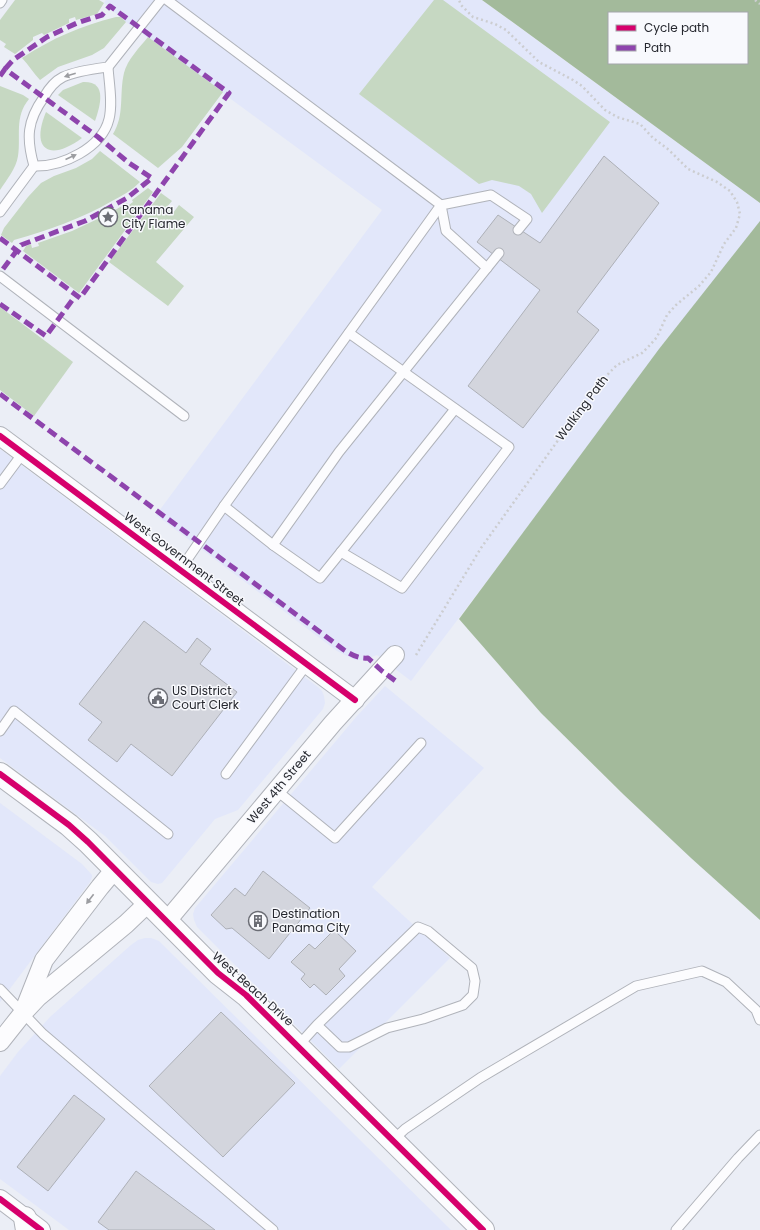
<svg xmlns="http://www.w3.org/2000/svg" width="760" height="1230" font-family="Poppins,sans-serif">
<rect width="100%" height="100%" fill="#ebeef6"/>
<g fill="#e2e7fa">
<polygon points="106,0 482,0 760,203 760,222 411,681 377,655 363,660 355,660 337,651 156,515 382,210 126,22 104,3"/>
<polygon points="0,449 318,687 322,691 324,696 325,703 323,709 238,810 215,819 162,883 158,884 151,882 105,836 0,758"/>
<polygon points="385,686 484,768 372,887 450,958 339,1069 197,927 194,920 193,914 195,908 357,716"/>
<polygon points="0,803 82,864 92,875 92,877 90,882 0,1002"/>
<polygon points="145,938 151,938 159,941 451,1230 69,1230 0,1179 0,1076 18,1052 50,1017 131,945 138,940"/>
</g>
<g fill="#c6d8c2">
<polygon points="15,0 99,0 104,3 97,14 76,20 75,17 69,19 69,23 44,35 42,33 33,37 33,40 15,54 4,47 6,44 0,40 0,20"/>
<polygon points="434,0 443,0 610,122 542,213 531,194 519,186 492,180 479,184 359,94"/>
<path d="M116,17h5l5,5 -22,26 -12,7 -34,12 -18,13c-7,-7 -11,-15 -18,-22 31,-20 58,-32 94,-41z"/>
<path d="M148,37l75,55 -41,55 -24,21 -45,-34c12,-19 6,-40 11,-61 3,-13 16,-26 24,-36z"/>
<path d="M83,82c25,-1 17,24 12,39l-37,-26 5,-5z"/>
<path d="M0,86l23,9 6,4c-15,18 -8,37 -11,57 -2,13 -11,23 -18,34z"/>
<path d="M46,112l36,26c-32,24 -52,12 -36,-26z"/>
<path d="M100,151l40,31c-8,8 -18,14 -28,19 -31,18 -63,29 -98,39l-2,3 -11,-8 3,-7 24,-31 13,-14 13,-7 22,-8 16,-9z"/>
<polygon points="148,188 153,192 79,293 23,251 26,246 31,244 32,248 39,246 38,243 72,231 104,216 108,221 113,218 110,213 127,203 129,205 133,202 132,200"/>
<polygon points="161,193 172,201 166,208 173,213 179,205 194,217 156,262 184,286 168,306 109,262"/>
<polygon points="0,307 73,362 68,369 34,416 0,390"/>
</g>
<g fill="#a3ba9b" fill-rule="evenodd">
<path d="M482,0h278v203l-242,-177zM609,13h138v50h-138z"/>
<polygon points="760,221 760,920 691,858 623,794 541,713 459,619 659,349"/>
</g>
<g fill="#d3d5dd" stroke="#adb0b7">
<polygon points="604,156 659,203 577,312 599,330 523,428 468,386 540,290 477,242 498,215 540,243"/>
<polygon points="144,621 186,653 197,638 211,649 200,664 237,692 172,776 131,744 117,762 88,740 102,722 79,704"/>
<polygon points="263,871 310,908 269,959 232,928 226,929 211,915 235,888 245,896"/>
<polygon points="334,930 356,951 339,969 345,976 326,995 314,984 310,988 301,979 305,974 291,962 309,944 315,949"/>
<polygon points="221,1012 295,1083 223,1157 149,1086"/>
<polygon points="74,1095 105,1119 48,1191 17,1167"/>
<polygon points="136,1171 215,1230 109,1230 98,1222"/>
</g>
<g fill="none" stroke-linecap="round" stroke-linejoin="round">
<g stroke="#b0b3ba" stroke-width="11">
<g id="service">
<polyline points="167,0 441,205 224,506 180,570"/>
<polyline points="0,3 2,0"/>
<path d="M34,166c-8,-28 -7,-45 10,-69 4,-7 11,-16 19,-20 13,-6 30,-8 45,-10l53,-67"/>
<path d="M34,166c28,1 68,-18 75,-47 4,-16 0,-36 -1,-52"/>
<polyline points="0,212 34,166"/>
<polyline points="487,268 446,231 441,205 491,195 527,219 518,230"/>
<polyline points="0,276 184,416"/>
<polyline points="0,484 23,453"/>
<polyline points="224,506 273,545 320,578 341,552 402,588 509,447 349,333"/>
<polyline points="273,545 339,452 499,253"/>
<polyline points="341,552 455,409"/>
<polyline points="0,731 14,711 168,834"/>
<polyline points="226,774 307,664"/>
<polyline points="276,790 335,838 421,743"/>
<polyline points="0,989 43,1034 273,1230"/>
<polyline points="298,1046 317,1025 418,927 428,931 472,968 475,981 473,995 463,1005 423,1019 387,1028 349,1047 340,1047 317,1025"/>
<polyline points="393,1140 405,1129 480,1078 636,986 702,971 726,982 756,1010 760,1020"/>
<polyline points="676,1230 738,1158 760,1135"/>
</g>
</g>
<g stroke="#b0b3ba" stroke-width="20">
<g id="minor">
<polyline points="0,436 355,700"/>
<polyline points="166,922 333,723 395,655"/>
<polyline points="25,1008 44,960 100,887 115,869"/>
<polyline points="0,1042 23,1013 38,997 126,924 148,903"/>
<polyline points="0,1199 41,1230"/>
</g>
</g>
<g stroke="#b0b3ba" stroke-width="24">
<g id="tertiary">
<polyline points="0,774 69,825 88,842 218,973 246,995 483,1230"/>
<polyline points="25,1218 27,1230"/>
</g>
</g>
<g stroke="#cccdd0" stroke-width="2.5" stroke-dasharray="2 3" stroke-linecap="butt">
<polyline points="755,0 760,4"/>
<polyline points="416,655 481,548 589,397 609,373 617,365 642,353 650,345 657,337 667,315 676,305 699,286 711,272 724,244 736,228 740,214 737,202 730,191 717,182 688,169 669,150 653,138 640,124 617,117 605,110 582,86 573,80 539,62 506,30 495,24 473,17 461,5 459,0"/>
</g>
<use href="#service" stroke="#fcfcfe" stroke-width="9"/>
<use href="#minor" stroke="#fcfcfe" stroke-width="18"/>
<use href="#tertiary" stroke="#fcfcfe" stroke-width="22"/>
<g stroke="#8e44ad" stroke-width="5" stroke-dasharray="10 5" stroke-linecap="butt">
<polyline points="0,76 5,69 98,137 129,163 152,178 127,198 85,221 21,245 0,273"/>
<polyline points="0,238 80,298 229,93 110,6 102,15 77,23 47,37 13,60 5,69"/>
<polyline points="0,304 46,336 76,295"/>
<path d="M0,394l344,256c8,5 15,9 24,8l14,13 15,11"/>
</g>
<g stroke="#f8f9fd" stroke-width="8">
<g id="cycleway">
<polyline points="0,436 355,700"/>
<polyline points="0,774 69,825 88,842 218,973 246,995 483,1230"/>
<polyline points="0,1199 41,1230"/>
</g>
</g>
<use href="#cycleway" stroke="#d6006c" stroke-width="6"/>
</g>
<defs><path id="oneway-solid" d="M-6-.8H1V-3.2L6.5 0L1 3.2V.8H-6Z"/></defs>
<g fill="#9c9da1">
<use href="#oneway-solid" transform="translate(70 75) rotate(163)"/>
<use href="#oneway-solid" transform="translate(71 157) rotate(-24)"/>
<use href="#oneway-solid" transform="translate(90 899) rotate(127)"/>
</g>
<defs>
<g id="sight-ring" transform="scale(1)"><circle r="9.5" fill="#f8f9fd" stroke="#6b6d75" stroke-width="1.5"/><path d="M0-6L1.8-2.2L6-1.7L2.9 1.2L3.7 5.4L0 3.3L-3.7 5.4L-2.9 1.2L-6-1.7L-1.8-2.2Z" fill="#6b6d75"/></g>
<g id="civic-ring" transform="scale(1)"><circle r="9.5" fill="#f8f9fd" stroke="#6b6d75" stroke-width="1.5"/><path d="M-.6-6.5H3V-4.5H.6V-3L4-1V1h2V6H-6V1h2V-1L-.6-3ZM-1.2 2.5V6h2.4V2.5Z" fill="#6b6d75"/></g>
<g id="building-ring" transform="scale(1)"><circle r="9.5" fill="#f8f9fd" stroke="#6b6d75" stroke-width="1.5"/><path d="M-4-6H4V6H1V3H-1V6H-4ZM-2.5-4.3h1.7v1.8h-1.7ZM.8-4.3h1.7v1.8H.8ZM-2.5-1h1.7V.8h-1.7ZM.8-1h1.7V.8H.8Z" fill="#6b6d75"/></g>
</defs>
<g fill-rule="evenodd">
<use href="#sight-ring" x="108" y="217"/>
<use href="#civic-ring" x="158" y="698"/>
<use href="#building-ring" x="258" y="921"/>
</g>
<g text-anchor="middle" stroke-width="3" stroke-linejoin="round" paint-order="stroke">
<g font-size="12" fill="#26282f" stroke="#f8f9fd" text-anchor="start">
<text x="122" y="214">Panama<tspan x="122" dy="14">City Flame</tspan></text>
<text x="172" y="695">US District<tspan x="172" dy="14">Court Clerk</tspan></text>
<text x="272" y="918">Destination<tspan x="272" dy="14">Panama City</tspan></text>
</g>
<g font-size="12" fill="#26282f" stroke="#f8f9fd">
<text transform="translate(582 408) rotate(-53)" y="4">Walking Path</text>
<text transform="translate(184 559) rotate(37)" y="4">West Government Street</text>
<text transform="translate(279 787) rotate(-50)" y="4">West 4th Street</text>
<text transform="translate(253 989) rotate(42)" y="4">West Beach Drive</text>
</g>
</g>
<rect x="608" y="12" width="140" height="52" fill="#f8f9fd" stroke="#a4a5ab"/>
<rect x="616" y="25" width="20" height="6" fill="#d6006c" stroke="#a4a5ab"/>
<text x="644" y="32" font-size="12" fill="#26282f">Cycle path</text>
<rect x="616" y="45" width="20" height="6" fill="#8e44ad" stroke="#a4a5ab"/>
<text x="644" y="52" font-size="12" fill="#26282f">Path</text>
</svg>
